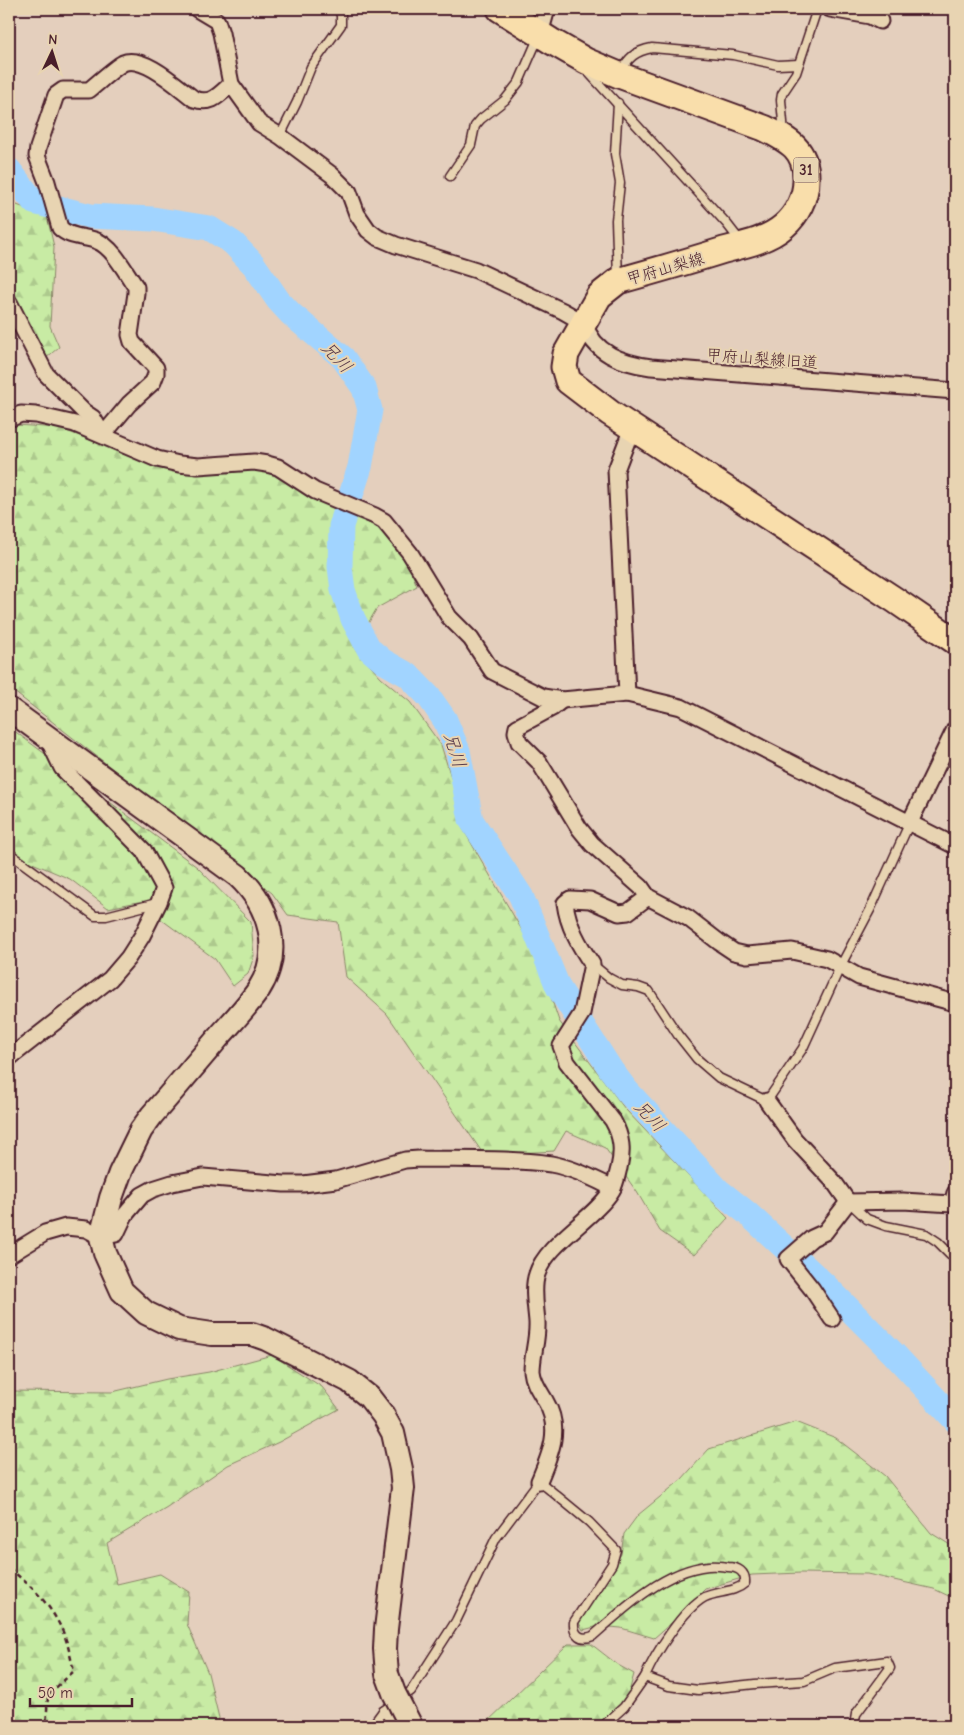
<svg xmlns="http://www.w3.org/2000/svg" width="964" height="1735" font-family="'Comic Neue','Klee One',sans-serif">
<defs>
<pattern id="forest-firs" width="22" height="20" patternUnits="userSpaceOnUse" patternTransform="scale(1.25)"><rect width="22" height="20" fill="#c8eba4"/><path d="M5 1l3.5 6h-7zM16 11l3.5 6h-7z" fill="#adc98d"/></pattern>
</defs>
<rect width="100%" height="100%" fill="#e4cfbd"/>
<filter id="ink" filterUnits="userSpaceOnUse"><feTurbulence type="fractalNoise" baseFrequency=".02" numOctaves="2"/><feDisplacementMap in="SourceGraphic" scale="10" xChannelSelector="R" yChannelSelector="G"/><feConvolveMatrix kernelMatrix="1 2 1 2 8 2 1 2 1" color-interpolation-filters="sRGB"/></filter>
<g filter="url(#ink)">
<g fill="url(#forest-firs)" stroke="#898568">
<polygon points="9,194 14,204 47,216 54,247 50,326 59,347 45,359 9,287"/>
<polygon points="17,425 58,428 164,467 242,468 275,472 339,506 379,529 408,563 417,586 377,608 354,648 381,678 410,702 441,745 454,787 463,829 537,956 559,1021 625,1109 728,1218 694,1255 660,1231 637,1192 605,1148 566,1131 554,1151 484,1155 387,1014 346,977 338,922 288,915 272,893 9,688 9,429"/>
<polygon points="9,727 197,867 251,922 254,956 248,974 233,986 215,959 158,917 143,901 108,908 70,879 23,859 9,850"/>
<polygon points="272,1355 322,1387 339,1409 279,1442 228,1465 167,1507 107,1543 117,1584 160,1574 189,1592 187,1624 208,1673 219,1718 216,1726 9,1726 9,1391 112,1392 167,1379 209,1372"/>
<polygon points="796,1422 836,1438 885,1476 931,1533 955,1548 955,1599 934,1589 867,1574 801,1573 752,1575 705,1589 670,1624 654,1638 621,1628 599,1626 583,1630 579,1623 621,1554 624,1534 638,1515 682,1479 709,1449"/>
<polygon points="568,1644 591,1644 618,1665 634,1674 628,1696 597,1726 483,1726"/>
</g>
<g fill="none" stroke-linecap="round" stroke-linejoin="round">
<polyline stroke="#a1d4ff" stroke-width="25" points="9,170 34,202 90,216 153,219 209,228 233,243 254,265 278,300 291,314 343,358 364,388 370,410 360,467 341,526 340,567 343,590 353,619 369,649 383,661 408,675 429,697 445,720 458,751 471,820 521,896 558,987 611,1070 627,1091 718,1190 747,1213 826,1286 894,1354 955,1420"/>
<g stroke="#4a1f2b" stroke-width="11">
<g id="lane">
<polyline points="589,70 590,74 727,224 741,242"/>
<path d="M620,73c8,-15 15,-22 32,-25l81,7 45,10 20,-1"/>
<polyline points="618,103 615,154 620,183 616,220 618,278"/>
<polyline points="784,133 781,100 782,94 796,73 817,9"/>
<polyline points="280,136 297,102 311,67 341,25 341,15 338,9"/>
<polyline points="450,176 471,145 475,126 481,119 505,100 519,82 539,36"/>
<polyline points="9,853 95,916 106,916 157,903"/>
<polyline points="592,964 609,978 622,985 638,987 649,991 678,1035 697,1059 719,1078 767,1101 803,1048 841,965 870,910 910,822"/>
<polyline points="850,1203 867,1219 886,1226 926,1234 938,1242 955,1259"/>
<polyline points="383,1711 395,1726"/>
<path d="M372,1726l11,-15 28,-20 45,-70 40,-83 43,-57 50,41 27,28 -4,14 -38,58c-1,13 7,19 19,14 31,-28 72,-66 115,-70 7,-1 13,0 20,1 10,0 18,5 17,16 -11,10 -27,8 -40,14 -22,12 -50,57 -60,80l24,9 29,4 57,-6 49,-3 31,-13 52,-7 3,7 -34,46 -2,12"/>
<polyline points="603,1726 624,1707 645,1677"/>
</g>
</g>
<g stroke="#4a1f2b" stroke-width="19">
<g id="street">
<path d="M197,9l20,12 4,12 10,51 28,39 21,13 52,39 17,17 8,22 11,16 9,7 19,8 80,25 87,41 21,12c10,31 38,40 67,44l304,24"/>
<polyline points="830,9 870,16 880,21"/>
<polyline points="540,34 547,9"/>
<polyline points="9,302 46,374 84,412 93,418 103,435"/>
<polyline points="9,419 21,414 36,415 75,424 157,459 179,464 198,466 254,462 267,464 278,467 315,491 375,516 384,521 410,553 449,617 471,639 492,671 543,697 562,700 627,694 681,707 955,846"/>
<path d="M103,435l26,-31 24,-22 3,-8v-6l-24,-26 -2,-7 6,-42v-6c-10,-14 -23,-40 -39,-46 -12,-5 -27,-3 -37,-13l-13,-46 -10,-26 1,-8 18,-53 7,-5h26c9,-7 25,-22 34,-27 20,-9 55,24 71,36 17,6 24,-3 37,-15"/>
<polyline points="627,694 616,470 632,428"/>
<polyline points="562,700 552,708 517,727 516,732 519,742 539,762 579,828 592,844 641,887 648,897 688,918 719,942 734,952 747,955 792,951 827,959 859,977 955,1003"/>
<polyline points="910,822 955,729"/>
<polyline points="9,1058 110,979 128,958 142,936 159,902 164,888 144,851 62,768 49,741"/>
<polyline points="767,1101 795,1140 834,1182 848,1202"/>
<polyline points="848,1202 903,1201 952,1204 955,1193"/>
<path d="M9,1255l36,-22 21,-6 20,2 15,8 15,-3 9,-19 17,-20 11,-6 19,-6 31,-6 81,7h19l33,-4 69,-20 14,-1c42,1 92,-1 132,5 22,4 43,15 62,24"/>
<polyline points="832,1319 812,1289 788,1259 812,1238 825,1232 848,1202"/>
<path d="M539,1481c11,-26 23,-52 7,-79 -5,-9 -13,-19 -14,-31 0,-16 6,-32 5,-49 -1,-15 -5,-34 0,-48 9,-30 58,-56 75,-84 4,-7 5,-15 7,-22 4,-17 3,-31 -6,-47l-46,-59 -6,-16 21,-33 10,-49c-13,-19 -24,-38 -27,-61l5,-4 20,1 29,13 9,-1 20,-15"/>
</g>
</g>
<g stroke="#4a1f2b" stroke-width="26">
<path id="secondary" d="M9,709l229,167c32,30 45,75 21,113 -12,18 -28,34 -42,50 -22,26 -43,51 -65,76l-11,15 -21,43 -9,25 -10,39 4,16 17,38 24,22 33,16 33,5h40l14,5 83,42 20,16 14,18 10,18 8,36 2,19 -17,141 -1,20 2,25"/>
</g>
<g stroke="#4a1f2b" stroke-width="29">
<path id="primary" d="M500,9l51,32 35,20 33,14 145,53c24,12 43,21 42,52 0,17 -9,35 -22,46 -16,14 -40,19 -60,24 -35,11 -70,21 -106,31l-19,15 -33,58 -2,13 4,14 42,32 285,187 60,41"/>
</g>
<path stroke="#4a1f2b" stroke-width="2.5" stroke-dasharray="5 4" stroke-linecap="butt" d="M9,1569c24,17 45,39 56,68 4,11 6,23 9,34l-26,24 -2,31"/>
<use href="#lane" stroke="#e8d4b2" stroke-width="8"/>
<use href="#street" stroke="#e8d4b2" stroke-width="15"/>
<use href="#secondary" stroke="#e8d4b2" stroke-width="22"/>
<use href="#primary" stroke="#f9deab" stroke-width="25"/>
<g stroke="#4a1f2b" stroke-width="26" stroke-linecap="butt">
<polyline id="secondary-bridge" points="387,1674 394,1693 411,1726"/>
</g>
<use href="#secondary-bridge" stroke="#e8d4b2" stroke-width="22"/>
</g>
</g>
<g text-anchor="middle" stroke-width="4" stroke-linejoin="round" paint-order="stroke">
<rect fill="#e8d4b2" stroke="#795554" stroke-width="1" x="793.5" y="157.5" width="25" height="25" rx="4"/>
<g font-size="15" font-weight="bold" fill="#4a1f2b">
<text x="806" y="175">31</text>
</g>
<g font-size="16" fill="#4a1f2b" stroke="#e8d4b2">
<text transform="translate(665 268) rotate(-16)" y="6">甲府山梨線</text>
<text transform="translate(762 358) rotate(4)" y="6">甲府山梨線旧道</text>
</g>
<g font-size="18" font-style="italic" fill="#573a4b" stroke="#e8d4b2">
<text transform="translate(337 357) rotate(47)" y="6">兄川</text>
<text transform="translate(455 750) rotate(73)" y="6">兄川</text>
<text transform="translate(650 1116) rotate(47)" y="6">兄川</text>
</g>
</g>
<rect width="964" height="1735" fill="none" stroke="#e8d4b2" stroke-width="30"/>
<rect x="15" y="15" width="934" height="1705" fill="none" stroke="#4a1f2b" stroke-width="2" filter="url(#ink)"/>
<g transform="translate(52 52) rotate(4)" stroke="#e8d4b2" stroke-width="4" paint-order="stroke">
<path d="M0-4L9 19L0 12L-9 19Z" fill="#4a1f2b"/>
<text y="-8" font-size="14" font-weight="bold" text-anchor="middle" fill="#4a1f2b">N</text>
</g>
<path d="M30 1698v8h102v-8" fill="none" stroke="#4a1f2b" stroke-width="2.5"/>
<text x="38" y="1698" font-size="15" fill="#4a1f2b" stroke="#e8d4b2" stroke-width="4" paint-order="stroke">50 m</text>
</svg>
